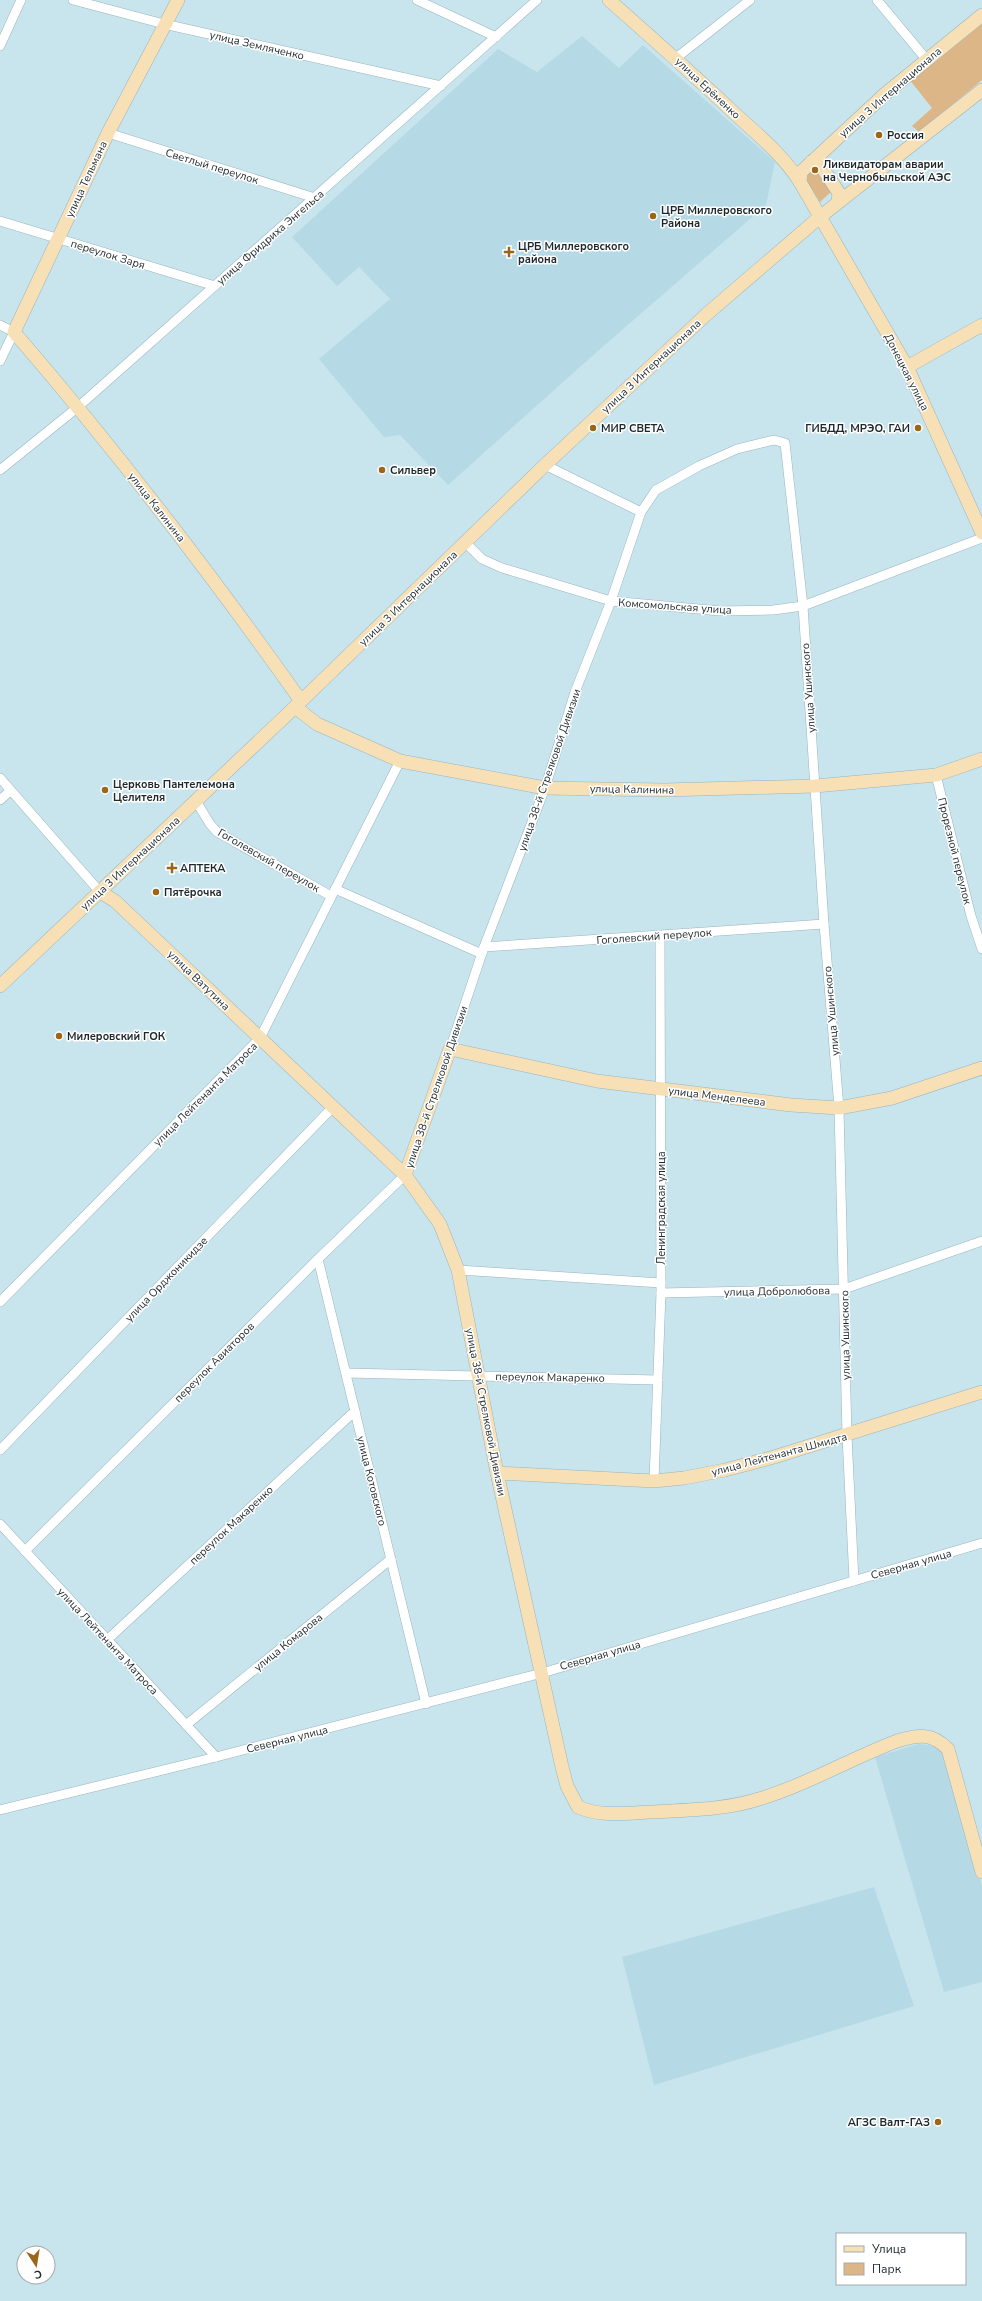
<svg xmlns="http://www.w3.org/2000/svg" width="982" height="2301" font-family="'Nunito Sans',sans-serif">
<rect width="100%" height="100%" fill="#c8e5ee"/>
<g fill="#b5d9e5">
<polygon points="582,36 619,68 643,45 775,162 766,205 599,350 448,485 400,435 384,437 319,359 390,299 359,267 337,286 292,237 498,49 537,72"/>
<polygon points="919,1744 929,1745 939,1749 946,1757 982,1886 982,1982 944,1992 875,1757"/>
<polygon points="874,1887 914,2006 654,2085 622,1957"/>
</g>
<g fill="#dcb687">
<polygon points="982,23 982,80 919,132 912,126 932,108 909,79"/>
<polygon points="815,166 831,192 820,202 803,175"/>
</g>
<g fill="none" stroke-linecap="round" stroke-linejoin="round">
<g stroke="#99b4bd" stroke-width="10">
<g id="street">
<polyline points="73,0 164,24 441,86"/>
<polyline points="417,0 496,37"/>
<polyline points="877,0 927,60"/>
<polyline points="0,46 21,0"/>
<polyline points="676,58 750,0"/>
<polyline points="108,133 315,198"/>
<polyline points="0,221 215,286"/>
<polyline points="0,325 14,332 0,361"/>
<polyline points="545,465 641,512"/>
<polyline points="0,470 78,407 537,0"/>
<polyline points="465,542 482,559 502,568 611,601 720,611 773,610 803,606 982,538"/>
<polyline points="936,775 971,916 982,949"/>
<polyline points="0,778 100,892"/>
<polyline points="0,800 10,791"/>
<polyline points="196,801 210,824 217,832 331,896"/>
<polyline points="335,889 482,954"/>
<polyline points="484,947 824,924"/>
<polyline points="450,1049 484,947 545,788 575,692 611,601 641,512 656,490 699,466 737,449 774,440 785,443 803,606 824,924 839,1108 847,1436 854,1581"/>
<polyline points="318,1259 426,1704"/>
<polyline points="458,1270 661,1283"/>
<polyline points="661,1293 844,1289 982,1241"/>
<polyline points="0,1302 260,1038 400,761"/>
<polyline points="346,1373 658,1380"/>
<polyline points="0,1450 333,1107"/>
<polyline points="654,1481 661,1293 660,936"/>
<polyline points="0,1524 216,1757"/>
<polyline points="25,1551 318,1259 405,1175"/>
<polyline points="107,1640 355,1411"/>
<polyline points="186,1725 391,1559"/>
<polyline points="0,1810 216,1757 542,1673 982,1543"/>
</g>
</g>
<g stroke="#99b4bd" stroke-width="14">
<g id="secondary">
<path d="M178,0l-70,133 -94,199c102,118 197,242 287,369"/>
<path d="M609,0c42,37 84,74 124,112 24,22 50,43 67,70"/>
<polyline points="982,15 885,94 801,172 800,182 907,367 982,533"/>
<polyline points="811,162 819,163 839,193 838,202"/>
<polyline points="907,367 982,325"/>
<polyline points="295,707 317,724 400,761 545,788 664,790 815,786 936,775 982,759"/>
<path d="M100,892l15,9 290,274 35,49 18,46 39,203 65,294 5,19 11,21c22,10 49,6 72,5 36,-2 75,-2 109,-13 47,-14 91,-40 138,-58 21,-6 34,-9 51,8l34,123"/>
<polyline points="0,986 295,707 545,465 708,313 821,216 982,90"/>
<polyline points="405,1175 450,1049 597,1081 791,1105 839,1108 892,1098 982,1068"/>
<polyline points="497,1473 654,1481 684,1478 725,1470 774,1457 982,1392"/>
</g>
</g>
<use href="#street" stroke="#fff" stroke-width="9"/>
<use href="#secondary" stroke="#f8e0b6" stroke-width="13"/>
</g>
<g fill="#99661a" stroke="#fff" stroke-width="1.5">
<circle cx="879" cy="135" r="4"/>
<circle cx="815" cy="170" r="4"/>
<circle cx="653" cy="216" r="4"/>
<path d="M507 246h4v4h4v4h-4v4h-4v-4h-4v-4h4z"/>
<circle cx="593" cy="428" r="4"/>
<circle cx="918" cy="428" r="4"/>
<circle cx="382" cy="470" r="4"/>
<circle cx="105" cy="790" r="4"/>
<path d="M170 862h4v4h4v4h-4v4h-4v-4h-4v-4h4z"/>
<circle cx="156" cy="892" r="4"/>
<circle cx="59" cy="1036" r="4"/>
<circle cx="938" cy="2122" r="4"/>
</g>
<g text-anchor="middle" stroke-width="3" stroke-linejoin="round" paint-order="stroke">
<g font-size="11" fill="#1d282c" stroke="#fff">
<text transform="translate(257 45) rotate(13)" y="4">улица Земляченко</text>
<text transform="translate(708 88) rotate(43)" y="4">улица Ерёменко</text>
<text transform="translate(890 92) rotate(-41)" y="4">улица 3 Интернационала</text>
<text transform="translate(212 166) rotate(17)" y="4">Светлый переулок</text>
<text transform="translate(86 179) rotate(-65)" y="4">улица Тельмана</text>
<text transform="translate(270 237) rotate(-41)" y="4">улица Фридриха Энгельса</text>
<text transform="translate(108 254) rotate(17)" y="4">переулок Заря</text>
<text transform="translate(651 366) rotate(-43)" y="4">улица 3 Интернационала</text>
<text transform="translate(907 372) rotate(63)" y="4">Донецкая улица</text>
<text transform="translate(157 507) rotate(52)" y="4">улица Калинина</text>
<text transform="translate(408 598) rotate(-44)" y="4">улица 3 Интернационала</text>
<text transform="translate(675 606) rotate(4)" y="4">Комсомольская улица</text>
<text transform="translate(808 688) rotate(-94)" y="4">улица Ушинского</text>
<text transform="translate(549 770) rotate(-71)" y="4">улица 38-й Стрелковой Дивизии</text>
<text transform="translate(632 789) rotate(1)" y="4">улица Калинина</text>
<text transform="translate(955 851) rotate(76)" y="4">Прорезной переулок</text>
<text transform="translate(269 860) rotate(30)" y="4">Гоголевский переулок</text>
<text transform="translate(130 863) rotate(-43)" y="4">улица 3 Интернационала</text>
<text transform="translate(654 936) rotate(-4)" y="4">Гоголевский переулок</text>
<text transform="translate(199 980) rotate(44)" y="4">улица Ватутина</text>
<text transform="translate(831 1011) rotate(-95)" y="4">улица Ушинского</text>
<text transform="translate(436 1087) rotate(-71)" y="4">улица 38-й Стрелковой Дивизии</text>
<text transform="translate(205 1094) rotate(-45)" y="4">улица Лейтенанта Матроса</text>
<text transform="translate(717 1096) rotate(7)" y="4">улица Менделеева</text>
<text transform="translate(661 1208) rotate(-90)" y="4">Ленинградская улица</text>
<text transform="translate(166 1279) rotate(-46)" y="4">улица Орджоникидзе</text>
<text transform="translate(777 1291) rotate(-1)" y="4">улица Добролюбова</text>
<text transform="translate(845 1335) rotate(-91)" y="4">улица Ушинского</text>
<text transform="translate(214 1362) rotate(-45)" y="4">переулок Авиаторов</text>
<text transform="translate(550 1377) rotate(1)" y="4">переулок Макаренко</text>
<text transform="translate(486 1412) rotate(79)" y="4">улица 38-й Стрелковой Дивизии</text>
<text transform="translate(779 1454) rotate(-15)" y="4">улица Лейтенанта Шмидта</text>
<text transform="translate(372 1481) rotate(76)" y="4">улица Котовского</text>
<text transform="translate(231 1525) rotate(-43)" y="4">переулок Макаренко</text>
<text transform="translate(911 1564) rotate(-16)" y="4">Северная улица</text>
<text transform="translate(108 1641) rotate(47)" y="4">улица Лейтенанта Матроса</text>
<text transform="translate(288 1642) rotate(-39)" y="4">улица Комарова</text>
<text transform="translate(600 1655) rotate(-16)" y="4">Северная улица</text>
<text transform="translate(287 1739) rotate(-14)" y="4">Северная улица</text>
</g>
<g font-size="11" font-weight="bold" fill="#1d282c" stroke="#fff" text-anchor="start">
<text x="887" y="139">Россия</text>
<text x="823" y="168">Ликвидаторам аварии<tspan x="823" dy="13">на Чернобыльской АЭС</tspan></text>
<text x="661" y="214">ЦРБ Миллеровского<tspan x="661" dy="13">Района</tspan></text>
<text x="518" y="250">ЦРБ Миллеровского<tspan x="518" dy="13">района</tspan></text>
<text x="601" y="432">МИР СВЕТА</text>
<text x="910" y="432" text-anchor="end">ГИБДД, МРЭО, ГАИ</text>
<text x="390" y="474">Сильвер</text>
<text x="113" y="788">Церковь Пантелемона<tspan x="113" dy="13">Целителя</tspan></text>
<text x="180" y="872">АПТЕКА</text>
<text x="164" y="896">Пятёрочка</text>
<text x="67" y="1040">Милеровский ГОК</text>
<text x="930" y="2126" text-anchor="end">АГЗС Валт-ГАЗ</text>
</g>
</g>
<rect x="836" y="2233" width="130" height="52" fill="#ffffff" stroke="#a5a9ab"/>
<rect x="844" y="2246" width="20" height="6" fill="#f8e0b6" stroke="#a5a9ab"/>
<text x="872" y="2253" font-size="12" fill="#1d282c">Улица</text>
<rect x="844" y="2263" width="20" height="12" fill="#dcb687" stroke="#a5a9ab"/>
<text x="872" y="2273" font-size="12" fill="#1d282c">Парк</text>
<g transform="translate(36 2265) rotate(168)"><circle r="19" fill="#ffffff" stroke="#a5a9ab"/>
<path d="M0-3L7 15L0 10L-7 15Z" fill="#99661a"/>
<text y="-6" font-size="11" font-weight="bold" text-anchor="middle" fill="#1d282c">С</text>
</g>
</svg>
